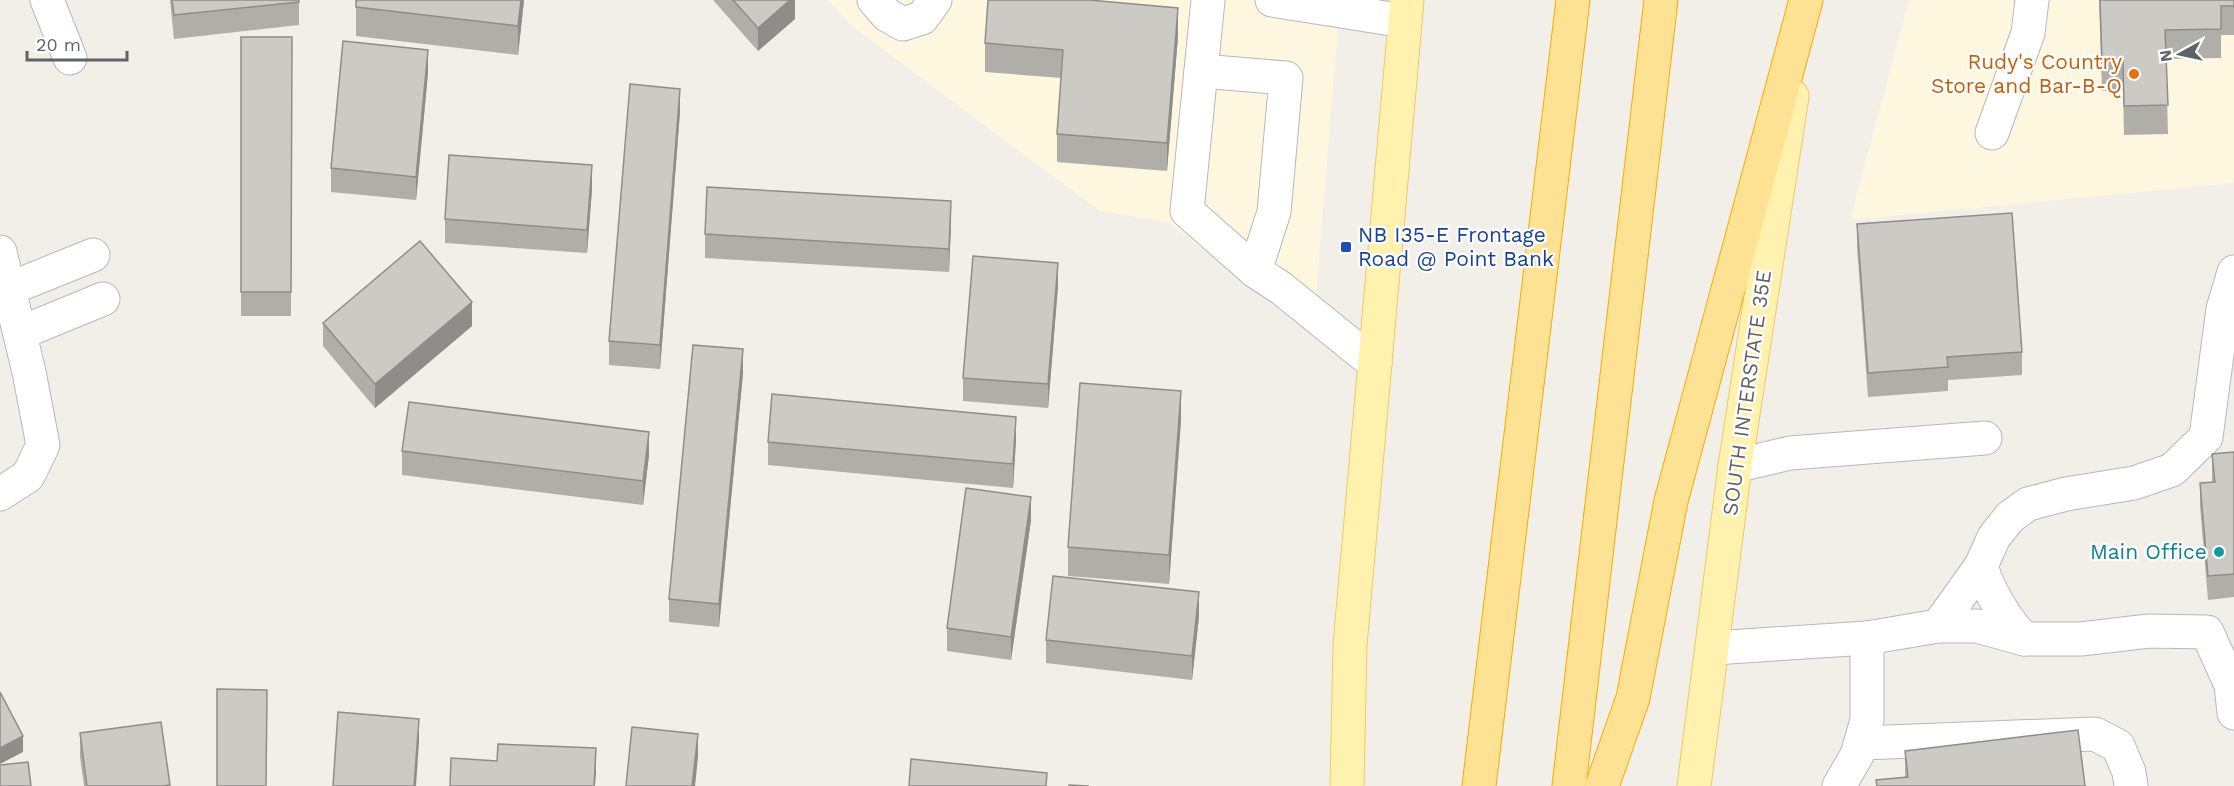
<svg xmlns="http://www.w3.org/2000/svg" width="2234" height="786" font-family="'Work Sans',sans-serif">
<rect width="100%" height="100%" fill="#f1efe8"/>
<g fill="#fef7e0">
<polygon points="828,0 1340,0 1313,332 1167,222 1100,211 849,24"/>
<polygon points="1909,0 2234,0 2234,183 1850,220"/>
</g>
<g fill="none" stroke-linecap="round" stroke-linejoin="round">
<g stroke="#b5b8bc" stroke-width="35">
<g id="minor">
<polyline points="47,0 70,58"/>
<polyline points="874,0 887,15 903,24 922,18 935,0"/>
<polyline points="1208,0 1187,211 1255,271 1281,288 1375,364"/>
<polyline points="1272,0 1404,21"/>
<polyline points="1201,71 1286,78 1274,212 1255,271"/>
<polyline points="1992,133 2028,33 2032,0"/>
<polyline points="0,252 29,372 43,445 28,476 0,494"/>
<polyline points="9,289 93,255"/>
<polyline points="20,333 103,299"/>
<polyline points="1735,466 1790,453 1985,438"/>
<path d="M1981,566c9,28 23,51 43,73"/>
<polyline points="1938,626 1981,566 1994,537 2010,517 2028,504 2066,494 2134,483 2172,470 2206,437 2223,309 2234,272"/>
<polyline points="1713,648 1867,638 1938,626 1977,626 2024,639 2081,639 2149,631 2207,632 2231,685 2234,713"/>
<polyline points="1862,743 2095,734 2118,746 2129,772 2131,786"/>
<polyline points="1839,786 1857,755 1867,720 1867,638"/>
</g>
</g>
<g stroke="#f2c960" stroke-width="35">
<g id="major">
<polyline points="1347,786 1350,645 1407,0"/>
<polyline points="1694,786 1735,466 1792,96"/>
</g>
</g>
<g stroke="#f9ab00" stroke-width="35">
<g id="highway">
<polyline points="1479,786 1573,0"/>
<polyline points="1569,786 1661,0"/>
<polyline points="1602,786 1633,698 1671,501 1806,0"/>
</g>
</g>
<use href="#minor" stroke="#fff" stroke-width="33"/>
<use href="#major" stroke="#fff2af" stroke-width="33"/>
<use href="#highway" stroke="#fde293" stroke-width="33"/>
</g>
<g fill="#afaea9">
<polygon points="170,0 299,0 299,25 174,39"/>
<polygon points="356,0 524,0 518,55 356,36"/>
<polygon points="713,0 795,0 795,19 758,51"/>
<polygon points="2099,0 2234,0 2234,35 2221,35 2221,58 2166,59 2168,134 2124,135 2123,90 2102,91"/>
<polygon points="1178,36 1167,171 1057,162 1057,134 1061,78 985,72 985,43"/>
<polygon points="241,37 292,37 291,316 241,316"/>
<polygon points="428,73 416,200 331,192 331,168"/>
<polygon points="680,112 660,369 609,365 609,341"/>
<polygon points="592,189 587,253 445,243 445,219"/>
<polygon points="951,224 949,272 705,258 705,234"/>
<polygon points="1857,224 2022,352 2022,375 1948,380 1948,391 1868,397 1857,247"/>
<polygon points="1058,286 1048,408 963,401 963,378"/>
<polygon points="323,323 472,326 375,408 323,346"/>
<polygon points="743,373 719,627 669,622 669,599"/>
<polygon points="1181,420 1169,584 1068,576 1068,547"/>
<polygon points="1016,440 1013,488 768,465 768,442"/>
<polygon points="402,451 649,455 643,505 402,475"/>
<polygon points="2234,452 2234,597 2208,600 2200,506 2200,483 2212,482 2212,454"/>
<polygon points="1031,520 1011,660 947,651 947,628"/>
<polygon points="1199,616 1192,680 1046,663 1046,640"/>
<polygon points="161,722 170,786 84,786 80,757 80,733"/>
<polygon points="1905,751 2085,786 1876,786 1876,780 1905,777"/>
</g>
<g fill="#8f8d8a">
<polygon points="521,0 524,0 518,55 518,26"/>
<polygon points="790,0 795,0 795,19 758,51 758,28"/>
<polygon points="1178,8 1178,36 1167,171 1167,143"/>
<polygon points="428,50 428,73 416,200 416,177"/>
<polygon points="680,89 680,112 660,369 660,345"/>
<polygon points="592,165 592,189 587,253 587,230"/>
<polygon points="951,201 951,224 949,272 949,249"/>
<polygon points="1058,263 1058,286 1048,408 1048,384"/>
<polygon points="472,302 472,326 375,408 375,384"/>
<polygon points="743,349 743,373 719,627 719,604"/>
<polygon points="1181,391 1181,420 1169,584 1169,555"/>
<polygon points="1016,417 1016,440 1013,488 1013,464"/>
<polygon points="649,432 649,455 643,505 643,481"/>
<polygon points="1031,497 1031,520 1011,660 1011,637"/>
<polygon points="1199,592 1199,616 1192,680 1192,656"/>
<polygon points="419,719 419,742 416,786 414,786"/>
<polygon points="698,734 698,757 695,786 692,786"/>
<polygon points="23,736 23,752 0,764 0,748"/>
<polygon points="596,748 596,772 595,786 594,786"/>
</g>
<g fill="#cccac5" stroke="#8f8d8a" stroke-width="1.5">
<polygon points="172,0 299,0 299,2 174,15"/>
<polygon points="356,0 521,0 518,26 356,7"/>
<polygon points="733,0 790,0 758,28"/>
<polygon points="988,0 1089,0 1178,8 1167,143 1057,134 1063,50 985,43"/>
<polygon points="2100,0 2234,0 2234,6 2221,6 2221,29 2165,30 2168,105 2124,106 2123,61 2102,62"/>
<polygon points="241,37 292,37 291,292 241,292"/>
<polygon points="343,41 428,50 416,177 331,168"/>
<polygon points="630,84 680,89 660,345 609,341"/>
<polygon points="449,155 592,165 587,230 445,219"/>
<polygon points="707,187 951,201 949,249 705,234"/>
<polygon points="2012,213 2022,352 1947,357 1948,367 1868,373 1857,224"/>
<polygon points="420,241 472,302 375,384 323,323"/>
<polygon points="973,256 1058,263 1048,384 963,378"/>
<polygon points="693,345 743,349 719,604 669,599"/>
<polygon points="1080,383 1181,391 1169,555 1068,547"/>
<polygon points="772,394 1016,417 1013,464 768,442"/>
<polygon points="409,402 649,432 643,481 402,451"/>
<polygon points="2234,452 2234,574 2208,576 2200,483 2215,482 2212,454"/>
<polygon points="966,488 1031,497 1011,637 947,628"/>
<polygon points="1053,576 1199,592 1192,656 1046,640"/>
<polygon points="217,689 267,690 266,786 217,786"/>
<polygon points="0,692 23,736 0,748"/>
<polygon points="338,712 419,719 414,786 333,786"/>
<polygon points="161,722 170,785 161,786 87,786 80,733"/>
<polygon points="632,727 698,734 692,786 626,786"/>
<polygon points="2078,730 2085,786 1877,786 1876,780 1908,777 1905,751"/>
<polygon points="498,744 596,748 594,786 450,786 451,758 497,761"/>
<polygon points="911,759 1047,773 1046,786 909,786"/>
<polygon points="28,762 31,786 0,786 0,765"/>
<polygon points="1069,785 1089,786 1069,786"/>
</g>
<circle fill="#e8710a" stroke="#fff" stroke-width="2" cx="2134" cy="74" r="6"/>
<rect fill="#1a4fb4" stroke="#fff" stroke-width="2" x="1340" y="241" width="12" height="12" rx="3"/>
<circle fill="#0f9aa8" stroke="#fff" stroke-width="2" cx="2219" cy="552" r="6"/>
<g text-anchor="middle" stroke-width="4.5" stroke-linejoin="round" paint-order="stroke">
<g font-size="21" fill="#c56008" stroke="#fff" text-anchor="end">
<text x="2122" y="69">Rudy's Country<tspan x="2122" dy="24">Store and Bar-B-Q</tspan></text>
</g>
<g font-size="21" fill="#164399" stroke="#fff" text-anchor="start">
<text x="1358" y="242">NB I35-E Frontage<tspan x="1358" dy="24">Road @ Point Bank</tspan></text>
</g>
<g font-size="21" fill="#5f6368" stroke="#fff">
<text transform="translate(1747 393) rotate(-82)" y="7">SOUTH INTERSTATE 35E</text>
</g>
<g font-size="21" fill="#0d838f" stroke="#fff" text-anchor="end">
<text x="2207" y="559">Main Office</text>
</g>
</g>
<g transform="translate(2180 54) rotate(262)" stroke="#ffffff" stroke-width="4.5" paint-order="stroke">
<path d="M0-4.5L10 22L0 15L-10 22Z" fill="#5f6368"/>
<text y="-9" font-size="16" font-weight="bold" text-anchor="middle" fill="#5f6368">N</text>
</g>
<path d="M27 51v9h100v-9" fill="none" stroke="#5f6368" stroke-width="3"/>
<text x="36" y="51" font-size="18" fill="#5f6368" stroke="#ffffff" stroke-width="4.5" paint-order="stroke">20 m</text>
</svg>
